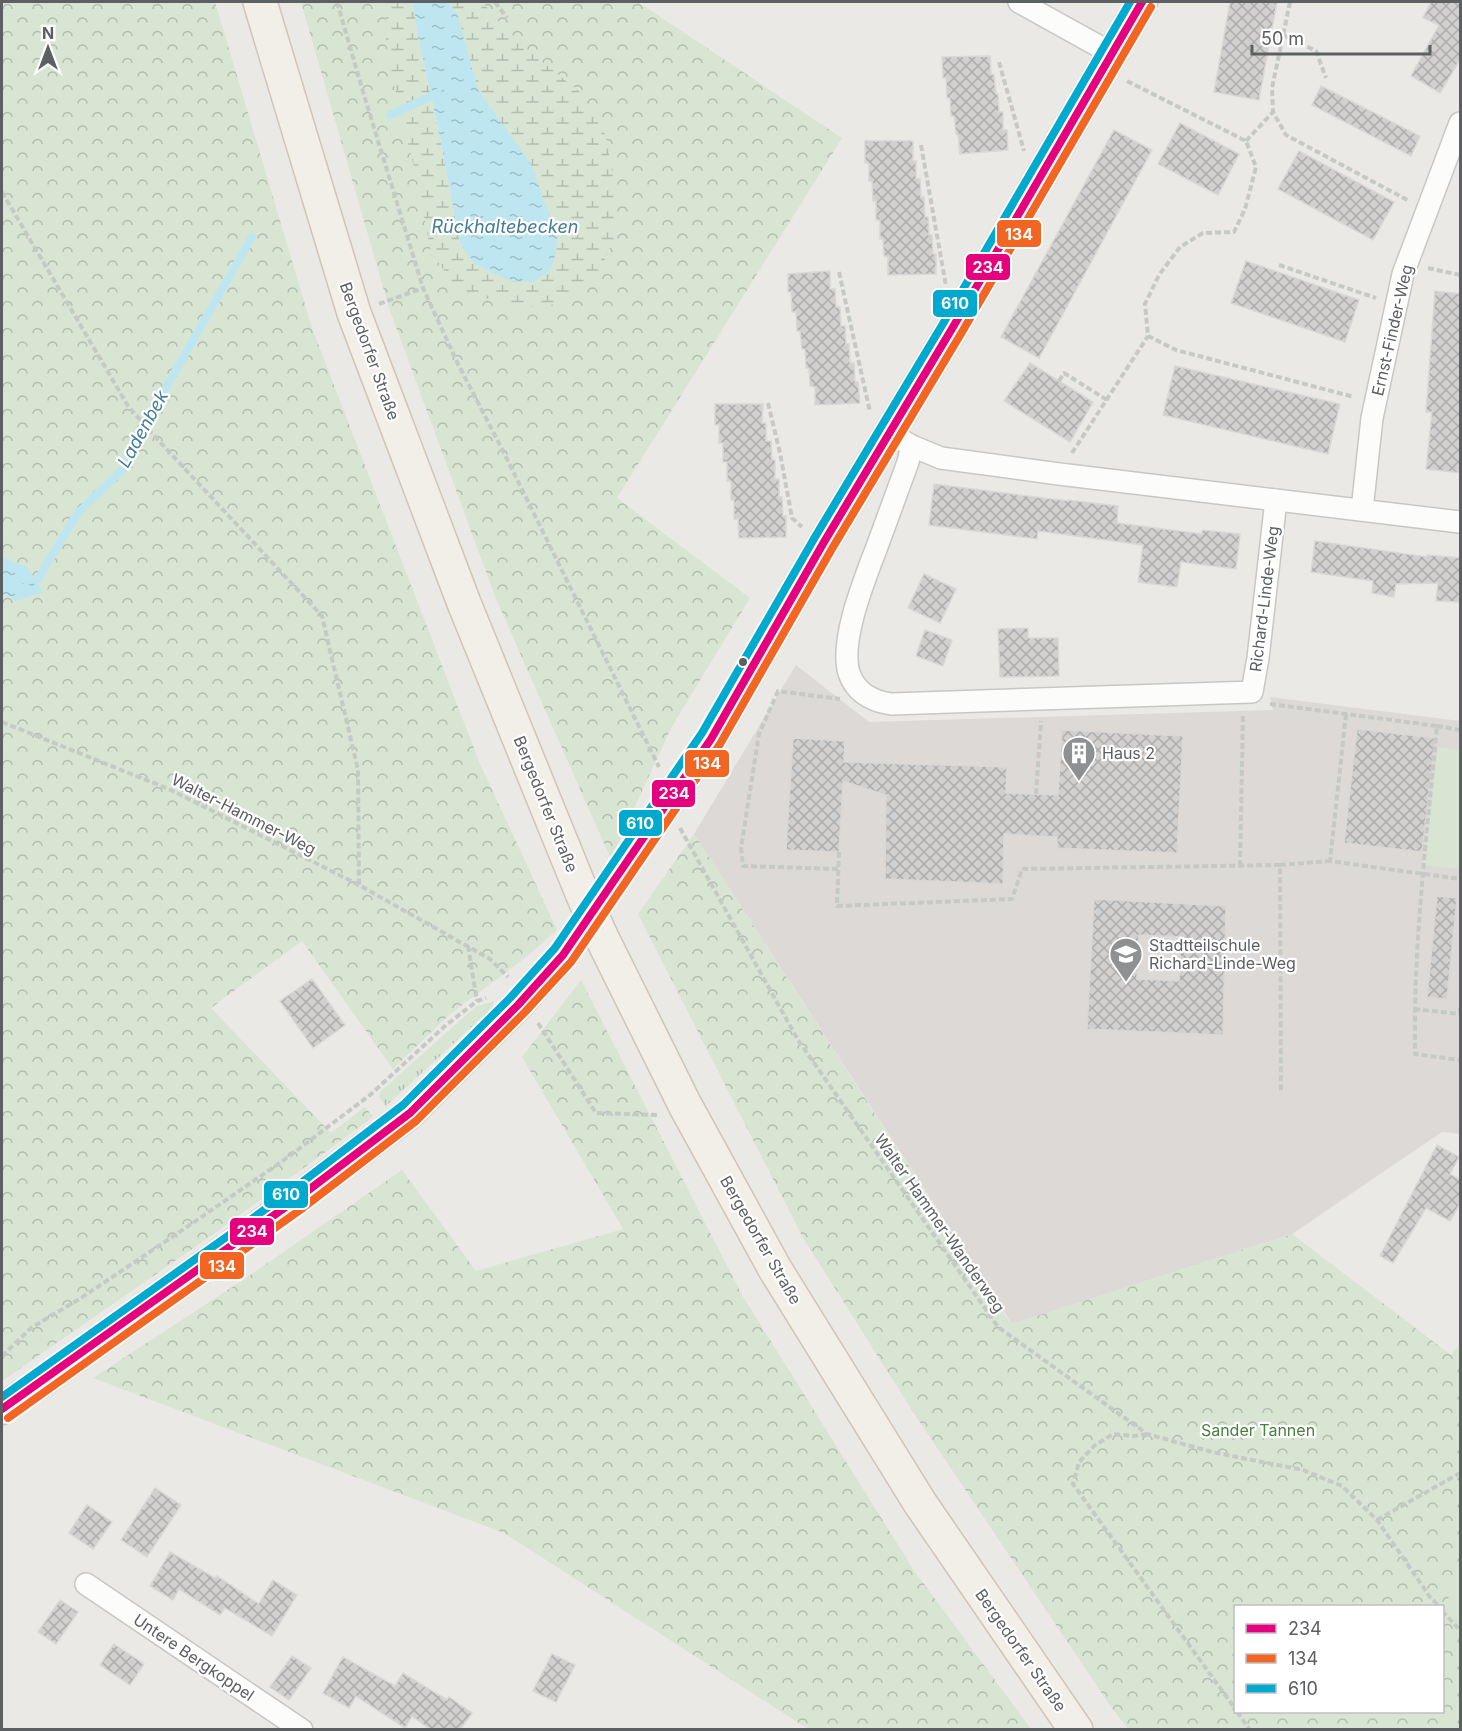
<svg xmlns="http://www.w3.org/2000/svg" width="1462" height="1731" font-family="Inter,sans-serif">
<defs>
<pattern id="grass-tufts" width="24" height="20" patternUnits="userSpaceOnUse" patternTransform="scale(1.5)"><rect width="24" height="20" fill="#d8e5d3"/><path d="M3 7l-1-3M5 7V3M7 7l1-3M15 17l-1-3M17 17v-4M19 17l1-3" fill="none" stroke="#b2bdaf"/></pattern>
<pattern id="forest-crowns" width="20" height="18" patternUnits="userSpaceOnUse" patternTransform="scale(1.5)"><rect width="20" height="18" fill="#d8e5d3"/><path d="M2 6a3 3 0 1 1 6 0M12 15a3 3 0 1 1 6 0" fill="none" stroke="#b2bdaf"/></pattern>
<pattern id="wetland-marsh" width="20" height="14" patternUnits="userSpaceOnUse" patternTransform="scale(1.5)"><rect width="20" height="14" fill="#d8e5d3"/><path d="M1 5h8M5 5V1M11 12h8M15 12V8" fill="none" stroke="#b2bdaf"/></pattern>
<pattern id="water-ripples" width="26" height="14" patternUnits="userSpaceOnUse" patternTransform="scale(1.5)"><rect width="26" height="14" fill="#bee6f1"/><path d="M2 4q2-2 4 0t4 0M15 11q2-2 4 0t4 0" fill="none" stroke="#9ebec7"/></pattern>
<pattern id="building-cross-hatch" width="8" height="8" patternUnits="userSpaceOnUse" patternTransform="scale(1.5)"><rect width="8" height="8" fill="#d1d0cf"/><path d="M0 0l8 8M0 8l8-8" fill="none" stroke="#adacac"/></pattern>
</defs>
<rect width="100%" height="100%" fill="#ebe9e6"/>
<polygon fill="#ddd9d6" points="796,665 869,722 1273,710 1270,697 1460,721 1460,1134 1442,1132 1292,1234 1012,1324 694,834"/>
<polygon fill="url(#grass-tufts)" points="494,1001 492,1008 386,1106 379,1097 380,1092 475,1007"/>
<g fill="url(#forest-crowns)" fill-rule="evenodd">
<polygon points="2,2 215,2 312,328 480,764 557,930 525,958 449,1015 393,1069 302,941 211,1008 331,1133 365,1107 373,1117 211,1236 2,1381 2,594 16,601 27,567 2,557"/>
<polygon points="301,2 413,2 418,36 460,243 457,13 448,2 638,2 842,138 617,498 750,598 671,728 611,859 496,599 389,308"/>
<path d="M694,834l317,490 281,-90 159,121 9,-11v232l-13,25 13,18v110h-332l-19,-25 -196,-292 -111,-176 -164,-322zM1236,1606h206v106h-206z"/>
<polygon points="581,980 742,1295 913,1569 1031,1729 808,1729 504,1533 93,1378 240,1282 402,1170 476,1271 623,1229 522,1057"/>
</g>
<polygon fill="url(#wetland-marsh)" points="389,2 413,2 418,36 438,127 460,243 531,164 478,90 457,13 448,2 483,2 493,16 529,51 581,93 606,136 613,177 615,237 599,272 550,306 511,307 456,287 431,252 417,179 400,111 389,61 384,27"/>
<g fill="#d8e5d3">
<polygon points="1438,747 1460,750 1460,869 1423,865"/>
<polygon points="1460,1576 1460,1619 1447,1601"/>
</g>
<g fill="url(#water-ripples)">
<polygon points="413,2 448,2 457,13 478,90 531,164 557,237 556,253 550,270 534,282 511,281 474,264 460,243 438,127 418,36"/>
<polygon points="2,557 27,567 43,592 16,601 2,594"/>
</g>
<g fill="none" stroke-linecap="round" stroke-linejoin="round">
<g stroke="#bee6f1" stroke-width="8">
<polyline points="390,115 438,93"/>
<polyline points="26,580 38,579 77,514 125,467 163,393 252,237"/>
</g>
</g>
<g fill="url(#building-cross-hatch)" stroke="#dad8d6" stroke-width="1.5" fill-rule="evenodd">
<polygon points="1230,2 1277,2 1259,100 1214,92"/>
<polygon points="1431,2 1461,2 1461,58 1440,93 1411,76 1439,25 1423,18"/>
<polygon points="990,56 991,74 994,75 996,94 998,94 999,112 1003,112 1003,130 1007,130 1008,150 960,154 958,134 956,134 954,116 951,116 950,98 947,98 946,78 943,78 942,57"/>
<polygon points="1321,86 1420,136 1411,156 1312,105"/>
<polygon points="1180,123 1239,154 1218,195 1158,164"/>
<polygon points="1114,130 1152,150 1039,358 1001,337"/>
<polygon points="865,141 913,141 913,161 916,161 916,179 920,179 921,197 924,197 925,217 928,217 929,235 932,235 933,254 936,254 936,274 888,275 888,257 884,256 883,239 880,239 880,220 876,220 876,201 873,201 872,181 869,181 869,163 865,163"/>
<polygon points="1299,151 1394,202 1373,240 1278,189"/>
<polygon points="1246,261 1359,300 1345,342 1231,303"/>
<polygon points="830,271 830,289 835,289 836,307 840,307 841,326 845,326 846,344 849,344 850,363 854,363 855,382 858,382 860,403 815,405 815,387 810,386 809,368 806,368 805,349 802,349 800,331 797,331 796,312 792,312 791,292 788,292 788,274"/>
<polygon points="1435,291 1461,294 1461,473 1426,469 1432,412 1426,412"/>
<polygon points="1030,363 1093,402 1070,442 1004,401"/>
<polygon points="1175,366 1340,404 1328,454 1163,415"/>
<polygon points="715,404 763,404 762,423 766,423 766,441 771,441 772,460 775,460 775,479 779,479 779,497 782,497 783,516 786,516 786,537 739,538 738,519 734,519 734,500 731,500 731,481 727,481 727,462 723,462 723,443 719,443 719,425 715,425"/>
<polygon points="934,484 1068,501 1068,500 1118,506 1117,523 1202,534 1202,530 1240,534 1236,569 1181,562 1177,587 1138,582 1143,545 1038,531 1037,539 929,525"/>
<polygon points="1315,541 1427,557 1427,555 1461,558 1459,602 1436,601 1438,583 1396,584 1394,597 1372,593 1373,581 1311,572"/>
<polygon points="924,574 956,589 940,623 908,608"/>
<polygon points="1028,628 1028,638 1058,638 1059,676 1000,677 998,629"/>
<polygon points="925,630 952,640 943,666 916,656"/>
<polygon points="1357,729 1435,738 1422,852 1344,843"/>
<polygon points="1062,730 1183,736 1177,853 1057,848 1057,837 1004,834 1003,884 885,879 886,795 843,781 839,852 786,850 793,738 845,741 844,762 1007,767 1006,793 1058,795"/>
<polygon points="1437,896 1457,898 1447,999 1427,997"/>
<path d="M1094,899l132,7 -3,129 -136,-6zM1139,935l42,2 -2,44 -42,-2z"/>
<polygon points="312,979 345,1025 313,1048 280,1001"/>
<polygon points="1437,1145 1459,1157 1450,1174 1461,1180 1461,1202 1450,1221 1426,1208 1393,1263 1380,1256"/>
<polygon points="155,1488 181,1505 147,1557 121,1540"/>
<polygon points="87,1505 112,1522 93,1549 69,1533"/>
<polygon points="170,1552 215,1578 217,1576 259,1604 273,1580 297,1595 272,1636 225,1608 220,1615 179,1589 173,1600 150,1586"/>
<polygon points="60,1600 78,1612 56,1644 38,1632"/>
<polygon points="114,1644 144,1664 130,1685 100,1665"/>
<polygon points="552,1654 575,1665 556,1702 533,1691"/>
<polygon points="292,1656 311,1668 289,1700 270,1687"/>
<polygon points="343,1657 395,1686 403,1673 447,1700 449,1697 472,1713 460,1730 431,1730 412,1716 405,1728 356,1696 349,1708 323,1693"/>
</g>
<g fill="none" stroke-linecap="round" stroke-linejoin="round">
<g stroke="#c7c7c6" stroke-width="24">
<g id="street">
<polyline points="1019,2 1111,53"/>
<polyline points="900,439 912,446 941,458 1059,474 1460,522"/>
<path d="M912,446l-4,16c-10,27 -20,55 -30,82 -12,32 -39,96 -29,129 7,20 23,28 42,31l361,-12 6,-34 18,-158"/>
<polyline points="1362,510 1372,418 1403,274 1460,123"/>
<polyline points="86,1584 302,1730"/>
</g>
</g>
<g stroke="#c5c6c5" stroke-width="33">
<polyline id="secondary" points="2,1409 44,1380 294,1201 410,1113 518,1005 563,955 711,739 824,542 953,327 1142,2"/>
</g>
<g stroke="#d1c4b6" stroke-width="36">
<g id="primary">
<polyline points="260,2 354,313 464,603 582,893"/>
<polyline points="600,934 685,1105 775,1269 920,1503 1076,1730"/>
</g>
</g>
<g stroke="#c6cac7" stroke-width="4" stroke-dasharray="6 3" stroke-linecap="butt">
<polyline points="337,2 364,95 423,288 457,362 505,455 659,767"/>
<polyline points="495,2 507,18"/>
<polyline points="1290,2 1272,88 1273,112 1286,135 1409,201"/>
<polyline points="1283,35 1316,51 1326,78"/>
<polyline points="999,62 1024,151"/>
<polyline points="1127,81 1246,141 1256,167 1245,209 1234,232 1203,233 1180,247 1159,275 1145,304 1148,336 1176,350 1354,397"/>
<polyline points="1246,141 1273,112"/>
<polyline points="921,145 946,286"/>
<polyline points="2,192 128,406 159,441 322,616 358,770 359,885"/>
<polyline points="1279,265 1376,298"/>
<polyline points="1428,268 1460,275"/>
<polyline points="839,272 870,412"/>
<polyline points="379,304 423,288"/>
<polyline points="1059,381 1064,373 1107,400"/>
<polyline points="768,403 780,453 792,518 802,527"/>
<polyline points="1072,453 1148,336"/>
<path d="M1270,704l167,22c-10,109 -24,219 -22,328l45,6"/>
<polyline points="1346,714 1330,861 1460,879"/>
<polyline points="2,722 171,790 359,885 490,959 508,977"/>
<polyline points="1437,726 1460,730"/>
<polyline points="1036,794 1041,721"/>
<polyline points="680,828 798,1040 998,1327 1147,1434 1212,1452 1303,1470 1342,1486 1377,1520 1430,1597 1439,1606"/>
<polyline points="839,852 837,906 1012,899 1022,869 1280,865 1281,1093"/>
<polyline points="1280,865 1330,861"/>
<polyline points="1240,866 1243,714"/>
<polyline points="838,869 743,866 741,848 759,734 778,691 840,699"/>
<polyline points="468,946 477,1001"/>
<polyline points="1414,1009 1460,1014"/>
<polyline points="1460,1014 1460,1005"/>
<polyline points="538,1023 596,1113 658,1115"/>
<polyline points="2,1356 31,1328 81,1298 184,1229 284,1160 370,1095 445,1026 477,1001 486,998"/>
<polyline points="1147,1434 1134,1436 1113,1434 1094,1446 1079,1462 1073,1484 1236,1710"/>
<polyline points="1377,1520 1460,1473"/>
<polyline points="1442,1611 1460,1630"/>
<polyline points="1237,1712 1250,1730"/>
</g>
<use href="#street" stroke="#fcfcfb" stroke-width="21"/>
<use href="#secondary" stroke="#fcfcfb" stroke-width="30"/>
<use href="#primary" stroke="#f2eee8" stroke-width="33"/>
<g stroke="#d1c4b6" stroke-width="36" stroke-linecap="butt">
<polyline id="primary-bridge" points="582,893 600,934"/>
</g>
<use href="#primary-bridge" stroke="#f2eee8" stroke-width="33"/>
<g stroke="#fff" stroke-width="12">
<polyline id="bus-1" points="2,1409 294,1201 410,1113 518,1005 563,955 711,739 824,542 953,327 1142,2"/>
</g>
<g stroke="#fff" stroke-width="12">
<polyline id="bus-2" points="8,1418 300,1210 416,1121 525,1012 571,962 720,744 833,547 962,332 1151,7"/>
</g>
<g stroke="#fff" stroke-width="12">
<polyline id="bus-3" points="2,1397 288,1193 403,1105 510,998 555,948 702,733 815,537 944,322 1130,2"/>
</g>
<use href="#bus-1" stroke="#e5007d" stroke-width="8"/>
<use href="#bus-2" stroke="#f26522" stroke-width="8"/>
<use href="#bus-3" stroke="#00a9ce" stroke-width="8"/>
</g>
<defs>
<g id="building-pin" transform="scale(1.725)"><path d="M0 17L-7.5 6A9.5 9.5 0 1 1 7.5 6Z" fill="#8e9091" stroke="#fff"/><path d="M-4-6H4V6H1V3H-1V6H-4ZM-2.5-4.3h1.7v1.8h-1.7ZM.8-4.3h1.7v1.8H.8ZM-2.5-1h1.7V.8h-1.7ZM.8-1h1.7V.8H.8Z" fill="#fff"/></g>
<g id="school-pin" transform="scale(1.725)"><path d="M0 17L-7.5 6A9.5 9.5 0 1 1 7.5 6Z" fill="#8e9091" stroke="#fff"/><path d="M0-5L7-2L0 1L-7-2ZM-4 1L0 2.5L4 1V4Q0 6-4 4Z" fill="#fff"/></g>
</defs>
<g fill-rule="evenodd">
<use href="#building-pin" x="1079" y="753"/>
<use href="#school-pin" x="1126" y="954"/>
</g>
<circle fill="#5c6063" stroke="#fff" stroke-width="2" cx="743" cy="662" r="5"/>
<g text-anchor="middle" stroke-width="4.5" stroke-linejoin="round" paint-order="stroke">
<g font-size="16" fill="#5c6063" stroke="#fff">
<text transform="translate(1392 330) rotate(-77)" y="6">Ernst-Finder-Weg</text>
<text transform="translate(370 351) rotate(70)" y="6">Bergedorfer Straße</text>
<text transform="translate(1264 599) rotate(-83)" y="6">Richard-Linde-Weg</text>
<text transform="translate(546 804) rotate(68)" y="6">Bergedorfer Straße</text>
<text transform="translate(244 814) rotate(27)" y="6">Walter-Hammer-Weg</text>
<text transform="translate(940 1223) rotate(55)" y="6">Walter Hammer-Wanderweg</text>
<text transform="translate(761 1240) rotate(60)" y="6">Bergedorfer Straße</text>
<text transform="translate(1021 1650) rotate(55)" y="6">Bergedorfer Straße</text>
<text transform="translate(194 1657) rotate(34)" y="6">Untere Bergkoppel</text>
</g>
<g font-size="16" fill="#5c6063" stroke="#fff" text-anchor="start">
<text x="1102" y="759">Haus 2</text>
<text x="1149" y="951">Stadtteilschule<tspan x="1149" dy="18">Richard-Linde-Weg</tspan></text>
</g>
<g font-size="16" fill="#48803d" stroke="#fff">
<text x="1258" y="1436">Sander Tannen</text>
</g>
<g font-size="18" font-style="italic" fill="#437d96" stroke="#fff">
<text x="505" y="233">Rückhaltebecken</text>
<text transform="translate(143 429) rotate(-61)" y="6">Ladenbek</text>
</g>
</g>
<g stroke="#fff" stroke-width="2">
<rect x="996" y="219" width="46" height="29" rx="6" fill="#f26522"/>
<rect x="965" y="253" width="46" height="28" rx="6" fill="#e5007d"/>
<rect x="932" y="289" width="46" height="29" rx="6" fill="#00a9ce"/>
<rect x="684" y="749" width="46" height="29" rx="6" fill="#f26522"/>
<rect x="651" y="779" width="45" height="29" rx="6" fill="#e5007d"/>
<rect x="618" y="809" width="45" height="28" rx="6" fill="#00a9ce"/>
<rect x="263" y="1180" width="46" height="29" rx="6" fill="#00a9ce"/>
<rect x="229" y="1217" width="46" height="29" rx="6" fill="#e5007d"/>
<rect x="199" y="1251" width="46" height="29" rx="6" fill="#f26522"/>
</g>
<g font-size="16" text-anchor="middle" font-weight="bold" fill="#fff">
<text x="1019" y="240">134</text>
<text x="988" y="273">234</text>
<text x="955" y="309">610</text>
<text x="707" y="769">134</text>
<text x="674" y="799">234</text>
<text x="640" y="829">610</text>
<text x="286" y="1200">610</text>
<text x="252" y="1237">234</text>
<text x="222" y="1272">134</text>
</g>
<rect width="1462" height="1731" fill="none" stroke="#5c6063" stroke-width="6"/>
<rect x="1234" y="1605" width="210" height="108" fill="#ffffff" stroke="#bebfc1" stroke-width="1.5"/>
<rect x="1246" y="1624" width="30" height="9" fill="#e5007d" stroke="#bebfc1" stroke-width="1.5"/>
<text x="1288" y="1635" font-size="18" fill="#5c6063">234</text>
<rect x="1246" y="1654" width="30" height="9" fill="#f26522" stroke="#bebfc1" stroke-width="1.5"/>
<text x="1288" y="1665" font-size="18" fill="#5c6063">134</text>
<rect x="1246" y="1684" width="30" height="9" fill="#00a9ce" stroke="#bebfc1" stroke-width="1.5"/>
<text x="1288" y="1695" font-size="18" fill="#5c6063">610</text>
<g transform="translate(48 48)" stroke="#ffffff" stroke-width="4.5" paint-order="stroke">
<path d="M0-4.5L10 22L0 15L-10 22Z" fill="#5c6063"/>
<text y="-9" font-size="16" font-weight="bold" text-anchor="middle" fill="#5c6063">N</text>
</g>
<path d="M1252 45v9h178v-9" fill="none" stroke="#5c6063" stroke-width="3"/>
<text x="1261" y="45" font-size="18" fill="#5c6063" stroke="#ffffff" stroke-width="4.5" paint-order="stroke">50 m</text>
</svg>
